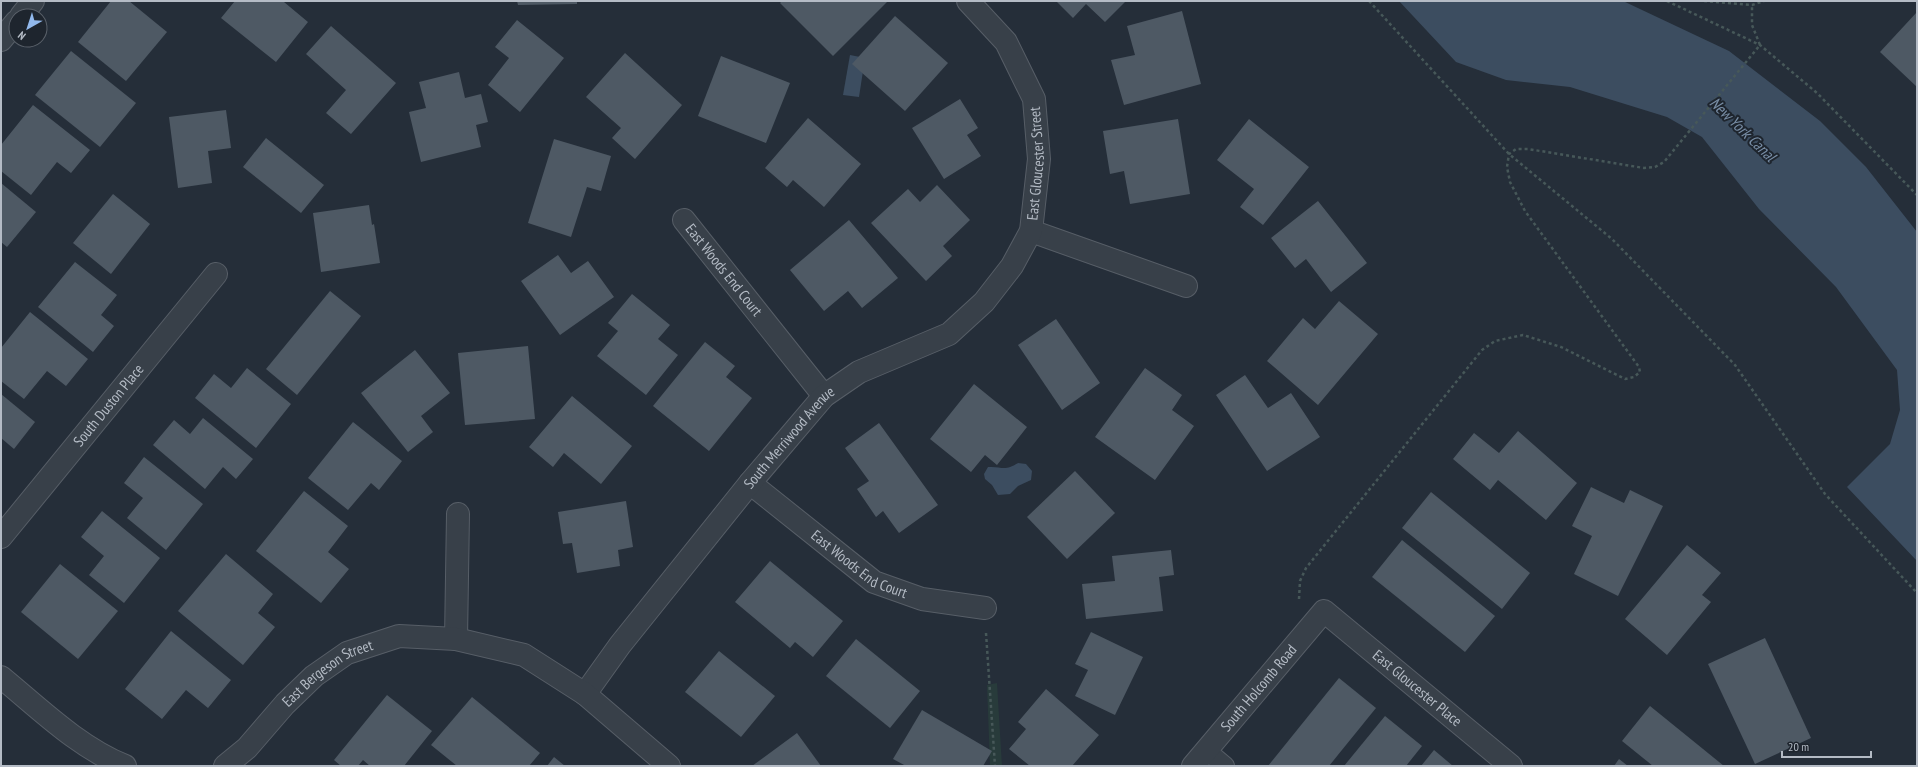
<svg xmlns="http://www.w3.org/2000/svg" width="1918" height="767" font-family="'PT Sans Narrow',sans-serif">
<rect width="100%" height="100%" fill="#252e39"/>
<polygon fill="#283b3b" points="997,683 1002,766 990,766 987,685"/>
<g fill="#3c4d60">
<polygon points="1399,1 1623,1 1729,51 1820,121 1866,167 1917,232 1917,561 1847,487 1890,444 1900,410 1897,370 1836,287 1759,209 1702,137 1667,117 1570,87 1506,80 1456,62"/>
<polygon points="850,55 865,58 859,97 843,95"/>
<path d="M1018,463l8,1 6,7 -1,9 -13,6 -8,8 -12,1 -6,-10 -7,-6 -1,-5 4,-7c14,-1 16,5 30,-4z"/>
</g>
<g fill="#4e5964">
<polygon points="111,1 129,1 167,32 126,81 78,42"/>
<polygon points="235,1 286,1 284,2 308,22 276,62 221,18"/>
<polygon points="517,1 577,1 577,4 518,5"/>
<polygon points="782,1 888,1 833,56 780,3"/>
<polygon points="1056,1 1126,1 1105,22 1086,4 1073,18"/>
<polygon points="1182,11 1201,84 1124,105 1111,60 1135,55 1127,26"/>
<polygon points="1917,12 1917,87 1880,52"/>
<polygon points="895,16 948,63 905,111 852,64"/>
<polygon points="517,20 564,58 520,112 488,85 509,58 495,47"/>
<polygon points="331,26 396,83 351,134 326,113 346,90 306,54"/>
<polygon points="71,51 136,103 100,147 35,95"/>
<polygon points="625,53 682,105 635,159 612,138 621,128 586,97"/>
<polygon points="721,56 790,83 766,143 698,116"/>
<polygon points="459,72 465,98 481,94 488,122 476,125 481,147 421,162 409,112 426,108 419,82"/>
<polygon points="960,99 978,128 967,135 981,156 944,179 912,128"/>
<polygon points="33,105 90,150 71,173 57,162 31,195 1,171 1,145"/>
<polygon points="226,110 231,148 208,151 212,183 178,188 169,117"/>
<polygon points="808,118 861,164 824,207 793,180 787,187 765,168"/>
<polygon points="1178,119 1190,194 1130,204 1124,171 1110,174 1103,131"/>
<polygon points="1249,119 1309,167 1263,225 1240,207 1254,189 1217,160"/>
<polygon points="266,138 324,185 301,213 243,167"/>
<polygon points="554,139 611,156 601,191 587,187 571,237 528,223"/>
<polygon points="1,183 36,212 7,247 1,242"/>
<polygon points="937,185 970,220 943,246 952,256 926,281 871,223 908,189 920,202"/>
<polygon points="113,194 150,224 111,274 73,243"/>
<polygon points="1318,201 1367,263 1331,292 1306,259 1295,268 1271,238"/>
<polygon points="369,205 372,225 374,224 380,263 321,272 313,213"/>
<polygon points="849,220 898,278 862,308 848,291 824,311 790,270"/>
<polygon points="558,255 571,273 588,261 614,297 560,335 521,281"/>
<polygon points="75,262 117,295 101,315 114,326 93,352 38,307"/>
<polygon points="330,291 361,316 297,395 266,369"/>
<polygon points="632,294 670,325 658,339 678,355 646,395 597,356 618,331 608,323"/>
<polygon points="1339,301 1378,334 1318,405 1267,361 1303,318 1315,329"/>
<polygon points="30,312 88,359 66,386 47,371 24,399 1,381 1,348"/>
<polygon points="1056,319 1100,383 1062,410 1018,345"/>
<polygon points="705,342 735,366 726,377 752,398 709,451 653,406"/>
<polygon points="528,346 535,419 465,425 458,353"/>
<polygon points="415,350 450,393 421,416 433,432 408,452 361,393"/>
<polygon points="247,368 291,404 256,448 195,398 214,374 231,388"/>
<polygon points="1145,368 1182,395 1172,410 1194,426 1155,480 1095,437"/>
<polygon points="1245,375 1268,408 1291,393 1320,437 1267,471 1216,395"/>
<polygon points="974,384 1027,427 997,465 985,455 971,472 930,439"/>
<polygon points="1,394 35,422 14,449 1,438"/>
<polygon points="572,396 632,446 601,484 564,453 553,467 529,447"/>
<polygon points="203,418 253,459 236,479 223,467 205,489 153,445 174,420 190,434"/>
<polygon points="353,422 402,461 379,490 371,483 348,510 308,478"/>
<polygon points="879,423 938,505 899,533 883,511 876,517 857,489 869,481 845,448"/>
<polygon points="1518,431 1577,483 1546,520 1498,480 1490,490 1453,459 1474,433 1499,453"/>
<polygon points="144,457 203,504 166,550 127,518 143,498 124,483"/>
<polygon points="1075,471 1115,513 1067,559 1027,517"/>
<polygon points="1591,487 1624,503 1630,490 1663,506 1618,596 1574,574 1592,536 1572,526"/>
<polygon points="304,491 348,526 328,552 349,569 321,603 256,551"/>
<polygon points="1431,492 1530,573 1502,609 1402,528"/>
<polygon points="626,501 633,547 618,550 620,566 577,573 572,543 563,544 558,512"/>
<polygon points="102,511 160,558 124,603 89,575 104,556 81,537"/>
<polygon points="1402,540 1495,616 1465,652 1372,577"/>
<polygon points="1687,545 1721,573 1702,595 1711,602 1667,655 1625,619"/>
<polygon points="1171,550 1174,575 1159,577 1163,611 1086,619 1082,584 1115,581 1112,556"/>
<polygon points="226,554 273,594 258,613 275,627 243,665 178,611"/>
<polygon points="770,561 843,621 813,657 795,642 790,648 735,602"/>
<polygon points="60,564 118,611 78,659 21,612"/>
<polygon points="171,631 231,680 208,708 186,690 162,719 125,689"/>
<polygon points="1091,632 1143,657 1115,715 1075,696 1088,670 1075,664"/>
<polygon points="1765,638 1811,738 1755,764 1708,664"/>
<polygon points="856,639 920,691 890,728 826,676"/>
<polygon points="719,651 775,696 741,737 685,692"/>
<polygon points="1339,678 1376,708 1329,766 1268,766"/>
<polygon points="1046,689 1099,735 1072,766 1030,766 1009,749 1026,729 1018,722"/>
<polygon points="387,695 432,731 404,766 370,766 363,760 358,766 341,766 334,760"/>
<polygon points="472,697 540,753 529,766 457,766 431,745"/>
<polygon points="1650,706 1724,766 1653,766 1622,741"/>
<polygon points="922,710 992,751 983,766 906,766 893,759"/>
<polygon points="1385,716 1422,746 1406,766 1344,766"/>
<polygon points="797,733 821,766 752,766"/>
<polygon points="1434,750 1453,766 1421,766"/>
<polygon points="554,757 565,766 547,766"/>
<polygon points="1619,759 1628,766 1614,766"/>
</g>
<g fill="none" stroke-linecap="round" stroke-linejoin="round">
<g stroke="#575e67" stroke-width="20">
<polyline id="service" points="1206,750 1225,766"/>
</g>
<g stroke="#575e67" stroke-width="24">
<g id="minor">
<polyline points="21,16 33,1"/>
<polyline points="1,40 16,22"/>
<path id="s1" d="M684,220l140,176"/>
<polyline points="1031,231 1186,286"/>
<path id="s2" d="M750,483l124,99 48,17 63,9"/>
<path id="s3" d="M1,537l215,-263"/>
<polyline points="456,639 458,514"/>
<path d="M1,677c39,32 77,70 124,89"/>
<path id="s4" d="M585,694l35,-49 130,-162 74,-87 35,-24 90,-38 35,-32 28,-36 19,-35 8,-72 -5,-60 -28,-57 -38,-41"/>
<path id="s5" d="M225,766l22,-18 38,-44 29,-28 33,-23 52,-17 57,3 68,16 61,39 84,72"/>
<path id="s6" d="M1193,766l131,-155 187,155"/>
</g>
</g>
<g stroke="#475859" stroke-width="2.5" stroke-dasharray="3 3" stroke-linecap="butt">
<polyline points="1369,1 1509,154 1612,239 1735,365 1825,494 1917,593"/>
<polyline points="1667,1 1760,45 1817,93 1917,195"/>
<polyline points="1704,1 1752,5 1764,1"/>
<polyline points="1299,599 1300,581 1306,568 1482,350 1495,341 1523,335 1561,347 1625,379 1634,377 1640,372 1639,367 1525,211 1510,182 1507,167 1509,154 1516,149 1528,149 1644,168 1655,167 1664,162 1760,45 1752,25 1752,5"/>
<polyline points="986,633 995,766"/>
</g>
<use href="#service" stroke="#384049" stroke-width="18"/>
<use href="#minor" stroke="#384049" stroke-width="22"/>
</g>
<g text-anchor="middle" stroke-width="4" stroke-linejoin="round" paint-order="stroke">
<g font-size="15" fill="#b4bbc5" stroke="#1e252e">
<text dy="5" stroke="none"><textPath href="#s4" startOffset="723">East Gloucester Street</textPath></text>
<text dy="5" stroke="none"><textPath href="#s1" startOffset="64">East Woods End Court</textPath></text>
<text dy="5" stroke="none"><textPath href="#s3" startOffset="170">South Duston Place</textPath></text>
<text dy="5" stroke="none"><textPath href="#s4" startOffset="328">South Merriwood Avenue</textPath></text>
<text dy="5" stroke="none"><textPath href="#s2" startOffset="137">East Woods End Court</textPath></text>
<text dy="5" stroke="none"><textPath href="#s5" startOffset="140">East Bergeson Street</textPath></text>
<text dy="5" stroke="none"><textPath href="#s6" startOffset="102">South Holcomb Road</textPath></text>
<text dy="5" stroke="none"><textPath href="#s6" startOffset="324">East Gloucester Place</textPath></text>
</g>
<g font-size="16" font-style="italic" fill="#788da5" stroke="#1e252e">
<text transform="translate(1743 129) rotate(44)" y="6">New York Canal</text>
</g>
</g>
<rect width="1918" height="767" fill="none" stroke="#b4bbc5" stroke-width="4"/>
<g transform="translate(28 28) rotate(219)"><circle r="19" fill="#1e252e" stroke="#5a616a"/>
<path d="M0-3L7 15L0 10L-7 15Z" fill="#92b9ec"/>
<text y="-6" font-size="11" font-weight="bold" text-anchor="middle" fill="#b4bbc5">N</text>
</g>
<path d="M1782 751v6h89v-6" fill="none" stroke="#b4bbc5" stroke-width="2"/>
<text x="1788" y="751" font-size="12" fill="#b4bbc5" stroke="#1e252e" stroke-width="3" paint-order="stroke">20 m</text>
</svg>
